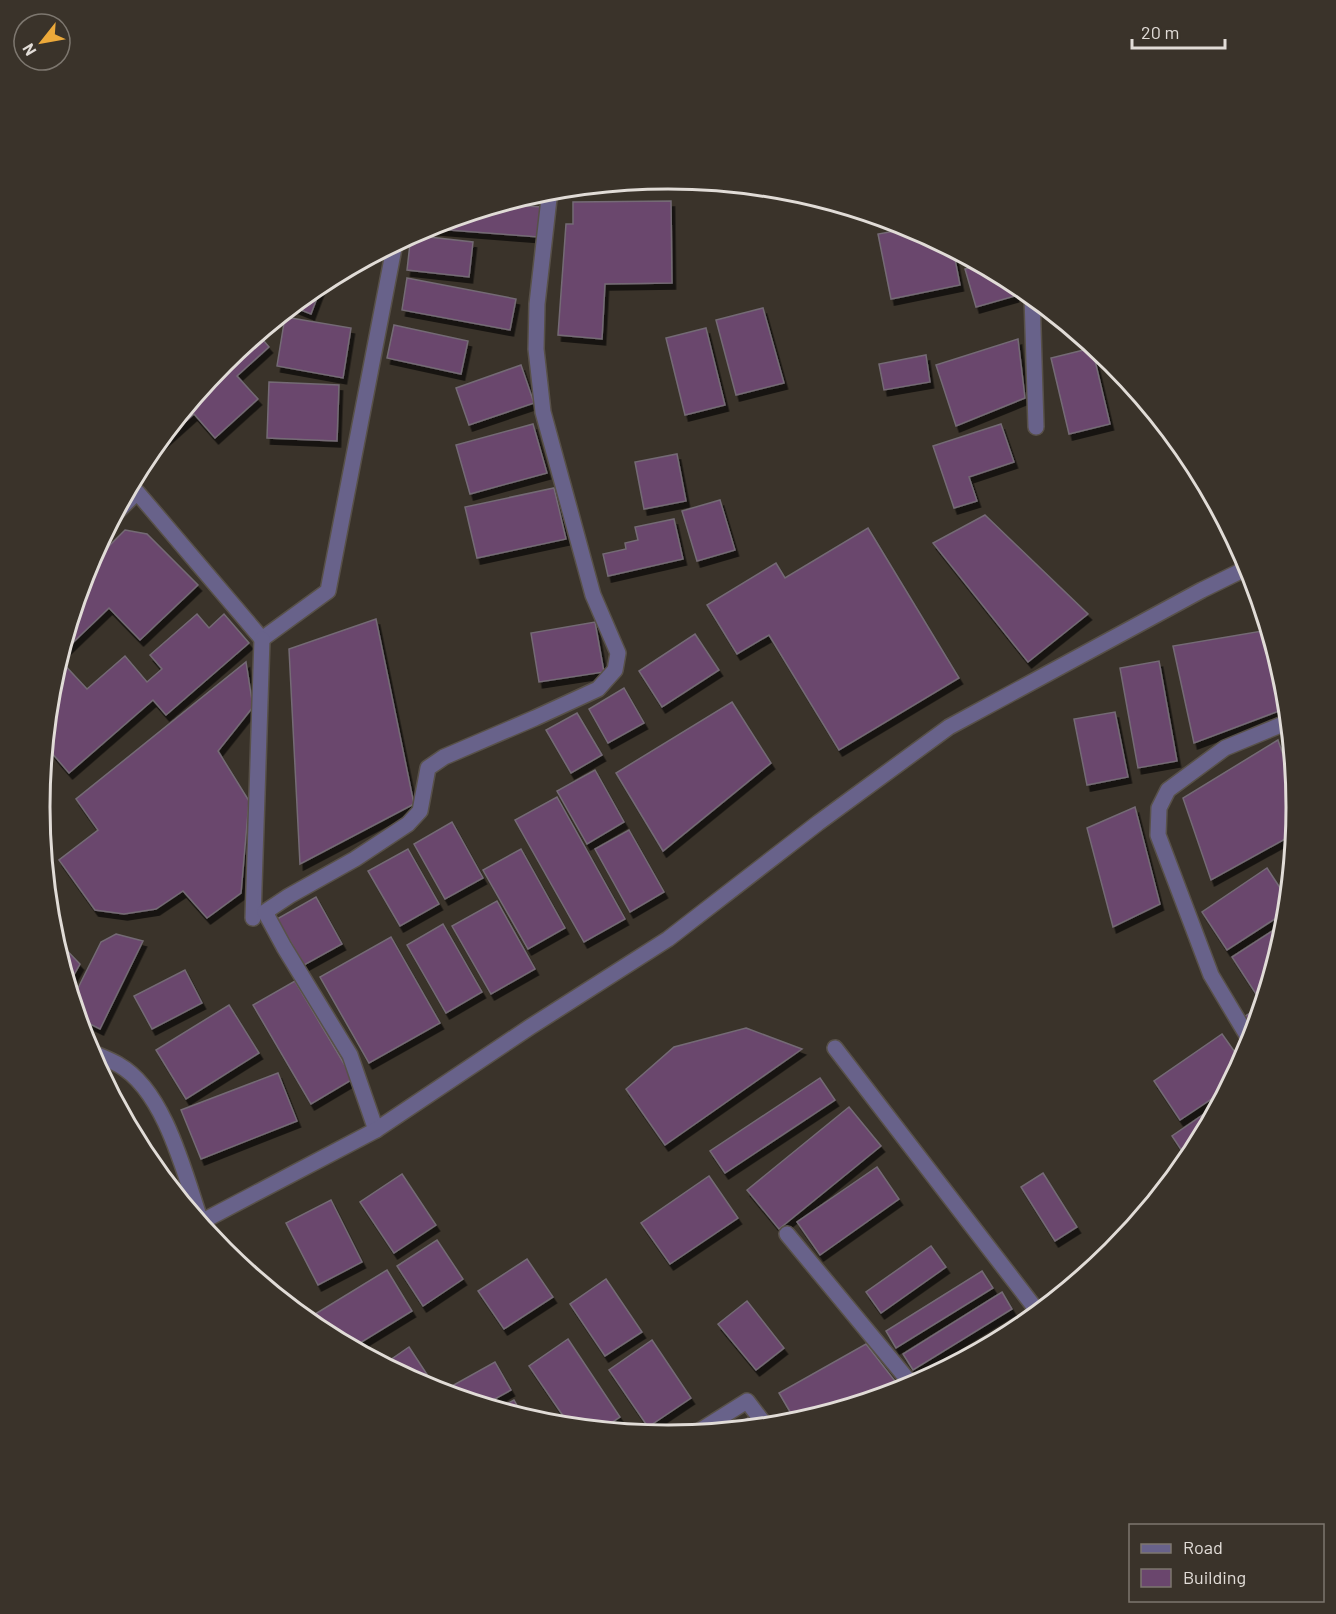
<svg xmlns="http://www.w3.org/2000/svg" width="1336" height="1614" font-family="Barlow,sans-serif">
<defs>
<filter id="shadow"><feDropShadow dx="3.5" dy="6" stdDeviation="0" flood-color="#0009"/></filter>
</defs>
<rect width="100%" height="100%" fill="#3a332a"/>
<g fill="#6a466d" stroke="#746b75" stroke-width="1.5" filter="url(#shadow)">
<polygon points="671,201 672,283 605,284 602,339 558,335 566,224 573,224 573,202"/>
<polygon points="499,204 541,207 539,237 423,228"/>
<polygon points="912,228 953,249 960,285 891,299 878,234"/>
<polygon points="411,235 473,242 469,277 407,270"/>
<polygon points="981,264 1017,284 1015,296 976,307 965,269"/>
<polygon points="407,278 516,299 510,330 402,310"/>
<polygon points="323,282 311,314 291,306 319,284"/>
<polygon points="763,308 784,383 736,395 716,320"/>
<polygon points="285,317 351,328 343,378 277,366"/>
<polygon points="394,325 468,341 461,374 387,358"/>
<polygon points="706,328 725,405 685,415 666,338"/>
<polygon points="258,334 269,347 237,376 258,399 215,438 194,414 145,458 223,362"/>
<polygon points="1018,339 1025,398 956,426 936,365"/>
<polygon points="1092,348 1110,424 1069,434 1051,358"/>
<polygon points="926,355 930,382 884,390 879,364"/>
<polygon points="521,365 534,403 469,425 456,388"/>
<polygon points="269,382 339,385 337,441 267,438"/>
<polygon points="533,424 547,473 470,494 456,445"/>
<polygon points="1001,424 1014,462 969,477 977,501 954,508 933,446"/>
<polygon points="677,454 686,501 644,509 635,462"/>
<polygon points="554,488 566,539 477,558 465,507"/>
<polygon points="720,500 735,550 697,561 682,511"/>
<polygon points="985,515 1088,614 1028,662 933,543"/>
<polygon points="674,519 683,559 608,576 603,554 626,549 625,543 638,540 635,527"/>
<polygon points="868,528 959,678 839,750 769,635 737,654 707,605 776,563 785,578"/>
<polygon points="125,530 147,534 198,585 140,640 109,608 60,655 86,569"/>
<polygon points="197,614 209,628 224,614 249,643 166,715 153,700 69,773 45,745 51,684 59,659 87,689 125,656 147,682 162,669 150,655"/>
<polygon points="376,619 414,804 300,864 289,649"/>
<polygon points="595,622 604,672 539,682 531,633"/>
<polygon points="1268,630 1285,685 1287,708 1194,743 1173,646"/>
<polygon points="695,634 719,670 662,707 639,671"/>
<polygon points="1159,661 1177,761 1138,768 1120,668"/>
<polygon points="246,662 253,707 218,751 249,801 241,893 207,918 183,891 156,909 124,914 95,910 59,860 98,830 76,799"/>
<polygon points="624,688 644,723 608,743 589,709"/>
<polygon points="732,702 771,763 663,851 616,773"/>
<polygon points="1115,712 1128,777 1087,785 1074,719"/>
<polygon points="577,713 602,755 571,773 546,730"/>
<polygon points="1278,740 1295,790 1297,807 1294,834 1211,880 1183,798"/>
<polygon points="595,770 624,822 587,844 557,791"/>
<polygon points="557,797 625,919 584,942 515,820"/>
<polygon points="1135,807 1160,904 1113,927 1087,828"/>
<polygon points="452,822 483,878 445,899 414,844"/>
<polygon points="629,830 664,892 630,912 595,849"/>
<polygon points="408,849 439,904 400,926 368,871"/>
<polygon points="521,849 565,928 528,949 483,870"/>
<polygon points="1267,868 1288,900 1287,911 1227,950 1202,912"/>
<polygon points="316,897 342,944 304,965 277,919"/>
<polygon points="497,901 535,969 491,994 452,926"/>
<polygon points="1286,922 1266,992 1258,997 1232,957"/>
<polygon points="443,924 482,992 446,1013 407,945"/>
<polygon points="116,934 143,941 100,1029 78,1018 72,1000 101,942"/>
<polygon points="53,936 80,964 68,985"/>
<polygon points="391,937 440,1023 369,1063 320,977"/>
<polygon points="185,970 202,1003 152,1029 134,996"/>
<polygon points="295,981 353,1079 311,1104 253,1005"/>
<polygon points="229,1005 259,1053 186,1099 156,1050"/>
<polygon points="1262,1005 1254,1032 1244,1017"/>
<polygon points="746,1028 802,1049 665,1145 626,1089 674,1047"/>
<polygon points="1222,1034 1242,1062 1228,1088 1180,1120 1154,1081"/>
<polygon points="278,1073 297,1121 201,1159 181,1110"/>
<polygon points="820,1078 835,1100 725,1173 710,1151"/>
<polygon points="1220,1103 1191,1157 1188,1160 1172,1136"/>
<polygon points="849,1107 881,1146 779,1229 747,1190"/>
<polygon points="877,1167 899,1199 820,1255 797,1222"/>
<polygon points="1043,1173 1077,1227 1055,1241 1021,1187"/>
<polygon points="402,1174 436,1225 394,1253 360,1202"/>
<polygon points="709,1176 738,1218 670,1264 641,1223"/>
<polygon points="331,1200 362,1262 318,1285 286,1223"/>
<polygon points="437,1240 463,1279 423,1306 397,1266"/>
<polygon points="931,1246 946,1267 881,1313 866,1292"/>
<polygon points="527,1259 553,1297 504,1329 478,1291"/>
<polygon points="387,1270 412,1311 352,1348 318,1330 310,1323 307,1319"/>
<polygon points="982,1271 993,1288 896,1348 886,1331"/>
<polygon points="606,1279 642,1332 605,1356 570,1304"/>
<polygon points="1002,1292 1012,1309 913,1370 903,1354"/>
<polygon points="747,1301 784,1348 756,1370 718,1324"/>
<polygon points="1021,1316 1025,1323 1017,1330 931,1376 930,1375"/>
<polygon points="568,1339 620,1417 602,1429 570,1426 529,1366"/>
<polygon points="652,1340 691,1398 648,1427 609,1370"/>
<polygon points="866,1344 902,1390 796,1422 779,1393"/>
<polygon points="409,1347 432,1382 425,1387 383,1365"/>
<polygon points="495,1362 511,1390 484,1405 441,1392"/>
<polygon points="514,1400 524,1418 497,1409"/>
<polygon points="755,1414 762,1427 727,1430"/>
</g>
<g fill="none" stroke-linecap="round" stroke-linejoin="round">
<g stroke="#585149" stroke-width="18">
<g id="street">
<polyline points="1032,296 1036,427"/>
<polyline points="116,513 137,492 262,639 328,591 395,243"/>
<polyline points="253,918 262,639"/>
<polyline points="1251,1042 1211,975 1158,835 1159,808 1168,790 1225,748 1283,724"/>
<polyline points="835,1048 1032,1304 1037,1314"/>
<path d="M89,1051c10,5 20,8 30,14 46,26 66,110 82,157"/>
<polyline points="376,1130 350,1055 284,947 265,912 289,896 355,859 408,824 420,811 428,768 444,757 535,718 598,689 615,670 618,653 593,595 543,412 536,349 537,304 550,190"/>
<polyline points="203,1227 201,1222 376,1130 530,1027 668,939 818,823 949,727 1202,590 1249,567"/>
<polyline points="787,1234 913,1386"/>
<polyline points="696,1433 747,1401 766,1426"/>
</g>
</g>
<use href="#street" stroke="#68628a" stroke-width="15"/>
</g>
<path d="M0 0H1336V1614H0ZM50 807a618 618 0 1 1 1236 0a618 618 0 1 1-1236 0Z" fill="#3a332a" fill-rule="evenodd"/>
<path fill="none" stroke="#e1dcd7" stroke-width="3" d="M50 807a618 618 0 1 1 1236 0a618 618 0 1 1-1236 0Z"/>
<rect x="1129" y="1524" width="195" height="78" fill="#3a332a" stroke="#7d776f" stroke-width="1.5"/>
<rect x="1141" y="1544" width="30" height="9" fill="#68628a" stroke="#7d776f" stroke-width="1.5"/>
<text x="1183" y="1554" font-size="18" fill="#e1dcd7">Road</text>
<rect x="1141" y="1569" width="30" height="18" fill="#6a466d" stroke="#7d776f" stroke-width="1.5"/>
<text x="1183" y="1584" font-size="18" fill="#e1dcd7">Building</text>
<g transform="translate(42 42) rotate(239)"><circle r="28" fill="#3a332a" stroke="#7d776f" stroke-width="1.5"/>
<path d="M0-4.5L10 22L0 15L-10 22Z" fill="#eca93a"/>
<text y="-9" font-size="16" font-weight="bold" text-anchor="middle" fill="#e1dcd7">N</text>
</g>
<path d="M1132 39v9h93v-9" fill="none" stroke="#e1dcd7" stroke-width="3"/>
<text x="1141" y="39" font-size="18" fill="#e1dcd7" stroke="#3a332a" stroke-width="4.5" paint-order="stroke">20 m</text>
</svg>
